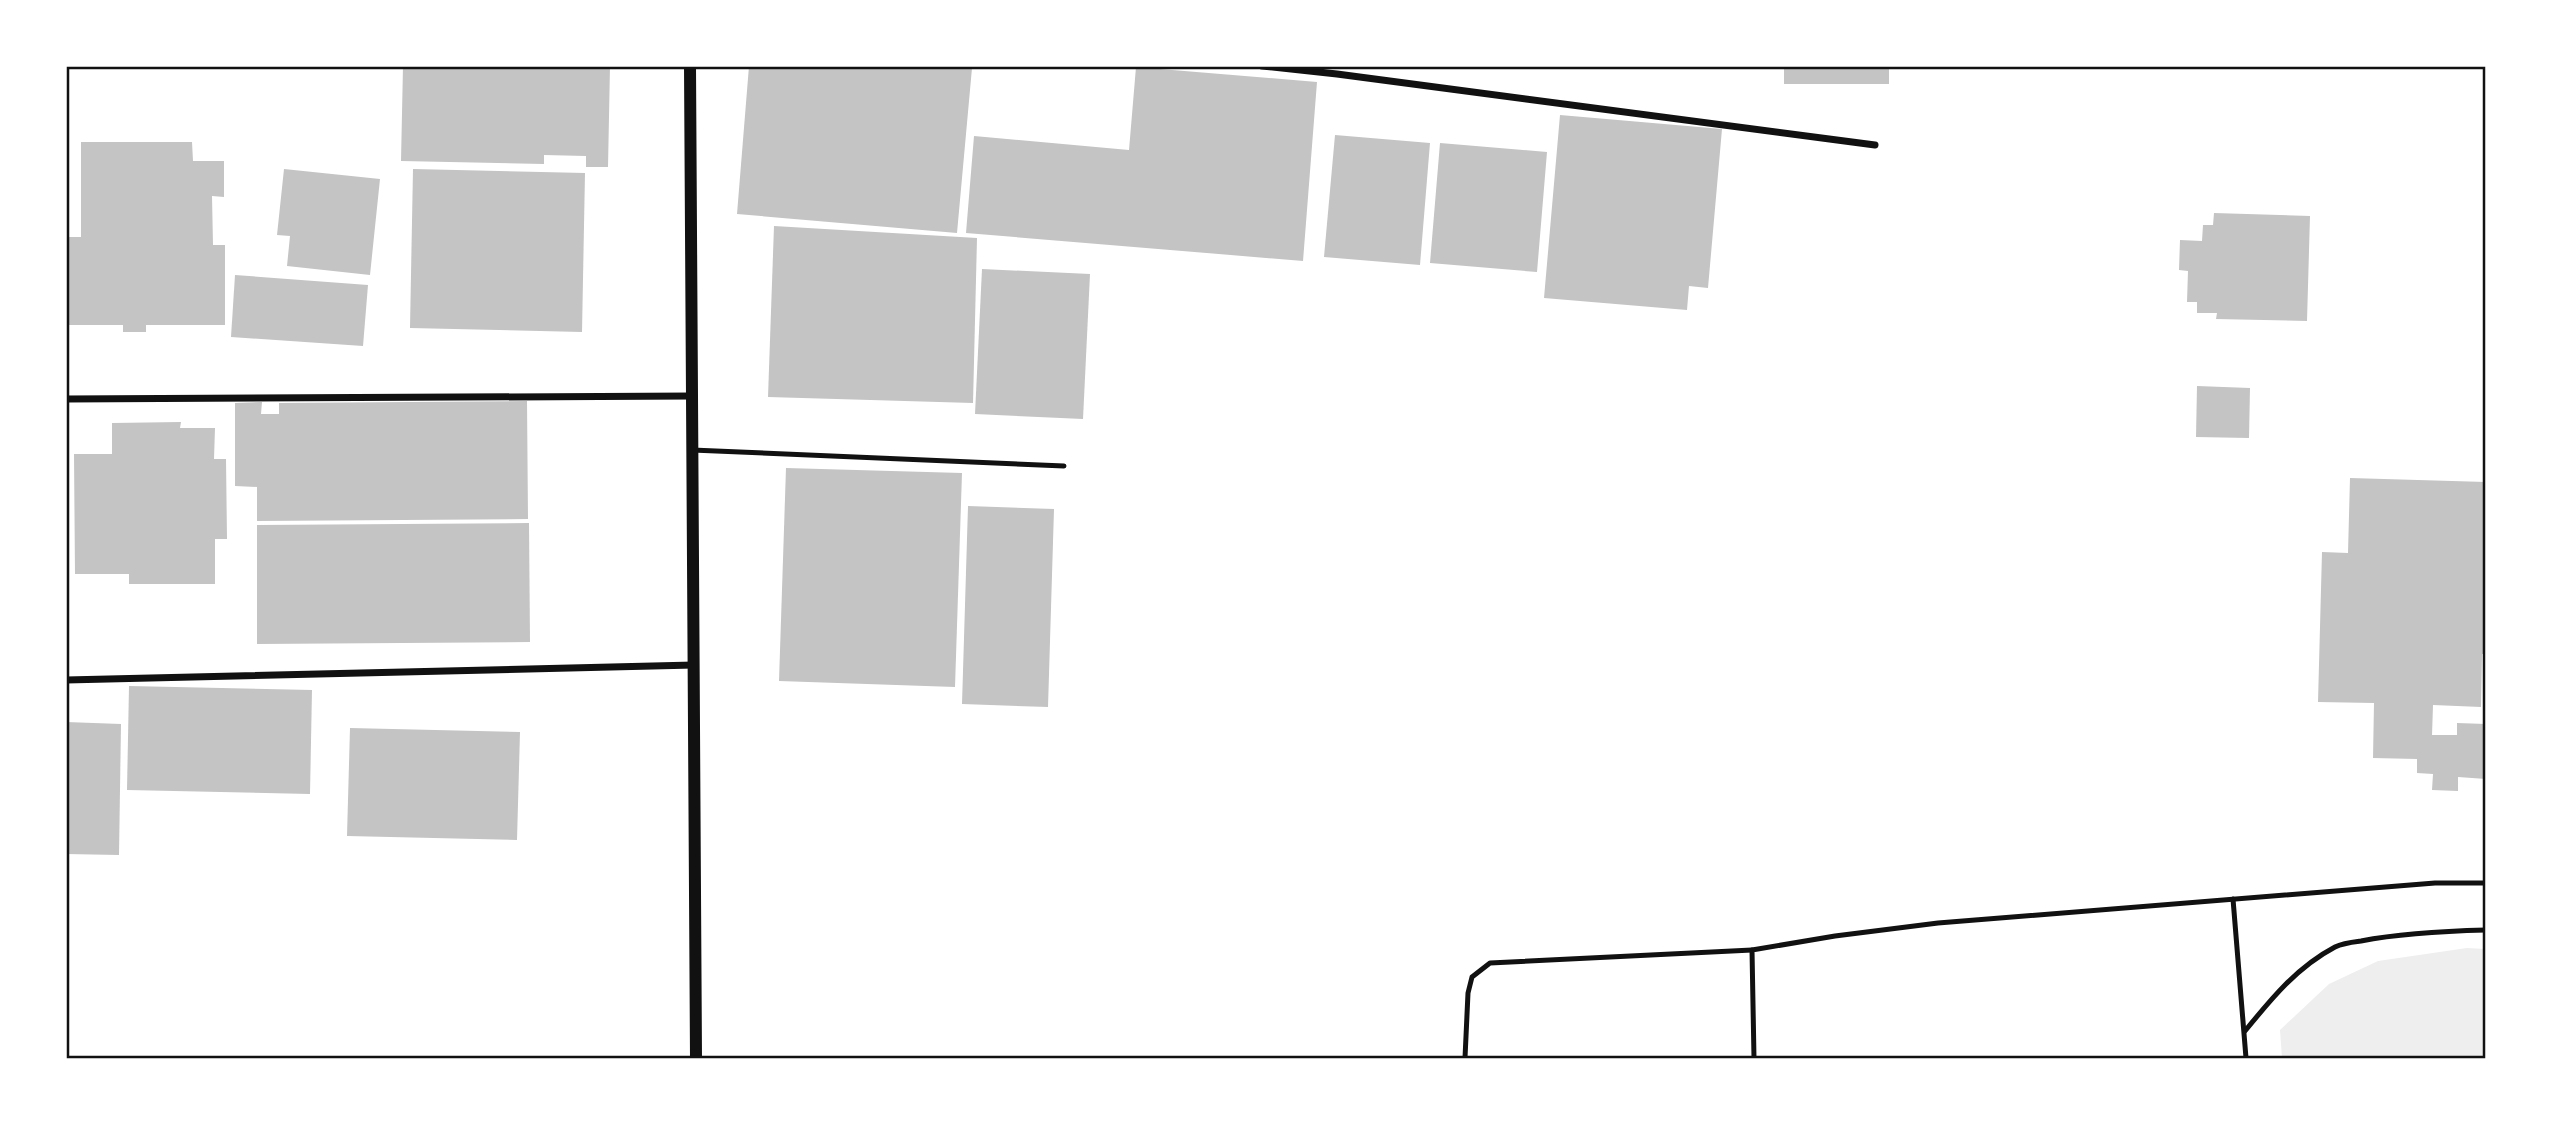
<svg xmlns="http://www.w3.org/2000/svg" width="2552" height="1125" font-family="Cabin,sans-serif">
<rect width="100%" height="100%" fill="#fff"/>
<polygon fill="#eee" points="2467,948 2485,949 2485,1058 2282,1058 2280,1030 2329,984 2378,961"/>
<g fill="#c4c4c4">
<polygon points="403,66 610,66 608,167 586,167 586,156 544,155 544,164 401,161"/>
<polygon points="749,66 972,68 957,233 737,214"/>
<rect x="1784" y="66" width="105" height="18"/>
<polygon points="1136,67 1317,82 1303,261 966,233 974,136 1129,150"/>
<polygon points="1560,115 1722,129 1708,288 1689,286 1687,310 1544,298"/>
<polygon points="1335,135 1430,143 1420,265 1324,257"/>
<polygon points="81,142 192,142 193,161 224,161 224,197 212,196 213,245 225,245 225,325 146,325 146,332 123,332 123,325 66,325 66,237 81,237"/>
<polygon points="1440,143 1547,152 1537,272 1430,263"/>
<polygon points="284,169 380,179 370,275 287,266 290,236 277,235"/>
<polygon points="413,169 585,173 582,332 410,328"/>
<polygon points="2214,213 2310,216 2307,321 2216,319 2217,313 2197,313 2197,302 2187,302 2188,271 2179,270 2180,240 2202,241 2203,225 2213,225"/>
<polygon points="774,226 977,238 973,403 768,397"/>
<polygon points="982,269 1090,274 1083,419 975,414"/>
<polygon points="235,275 368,285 363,346 231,337"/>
<polygon points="2197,386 2250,388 2249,438 2196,437"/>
<polygon points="527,401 528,519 257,521 257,487 235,486 235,403 262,402 261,414 279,414 279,403"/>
<polygon points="181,422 180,428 215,428 214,459 226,459 227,539 215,539 215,584 129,584 129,574 75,574 74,454 112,454 112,423"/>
<polygon points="786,468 962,473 955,687 779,681"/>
<polygon points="2350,478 2486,482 2486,654 2482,654 2481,707 2433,705 2432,735 2457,735 2457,723 2486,724 2486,779 2458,777 2458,791 2432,790 2433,774 2417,773 2417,759 2373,758 2374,703 2318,702 2322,552 2348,553"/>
<polygon points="968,506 1054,509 1048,707 962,704"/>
<polygon points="529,523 530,642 257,644 257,525"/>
<polygon points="129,686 312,690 310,794 127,790"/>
<polygon points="66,722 121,724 119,855 66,854"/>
<polygon points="350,728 520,732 517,840 347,836"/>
</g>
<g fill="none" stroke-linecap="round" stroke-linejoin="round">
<g stroke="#111" stroke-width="5">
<polyline points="692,450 1064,466"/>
<polyline points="2233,899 2246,1058"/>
<path d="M2245,1031c26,-32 52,-64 90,-84 8,-4 18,-5 26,-6 41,-8 83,-10 125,-11"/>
<polyline points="1465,1058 1468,993 1472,977 1490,963 1752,950"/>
<polyline points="1754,1058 1752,950 1835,936 1938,923 2435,883 2486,883"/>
</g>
<g stroke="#111" stroke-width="7">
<polyline points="1262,66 1337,74 1875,145"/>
<polyline points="66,399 692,396"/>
<polyline points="66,680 694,665"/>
</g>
<polyline stroke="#111" stroke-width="12" points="690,66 696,1058"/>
</g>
<rect width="2552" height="1125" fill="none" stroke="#ffffff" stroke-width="136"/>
<rect x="68" y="68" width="2416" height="989" fill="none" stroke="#111" stroke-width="2.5"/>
</svg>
